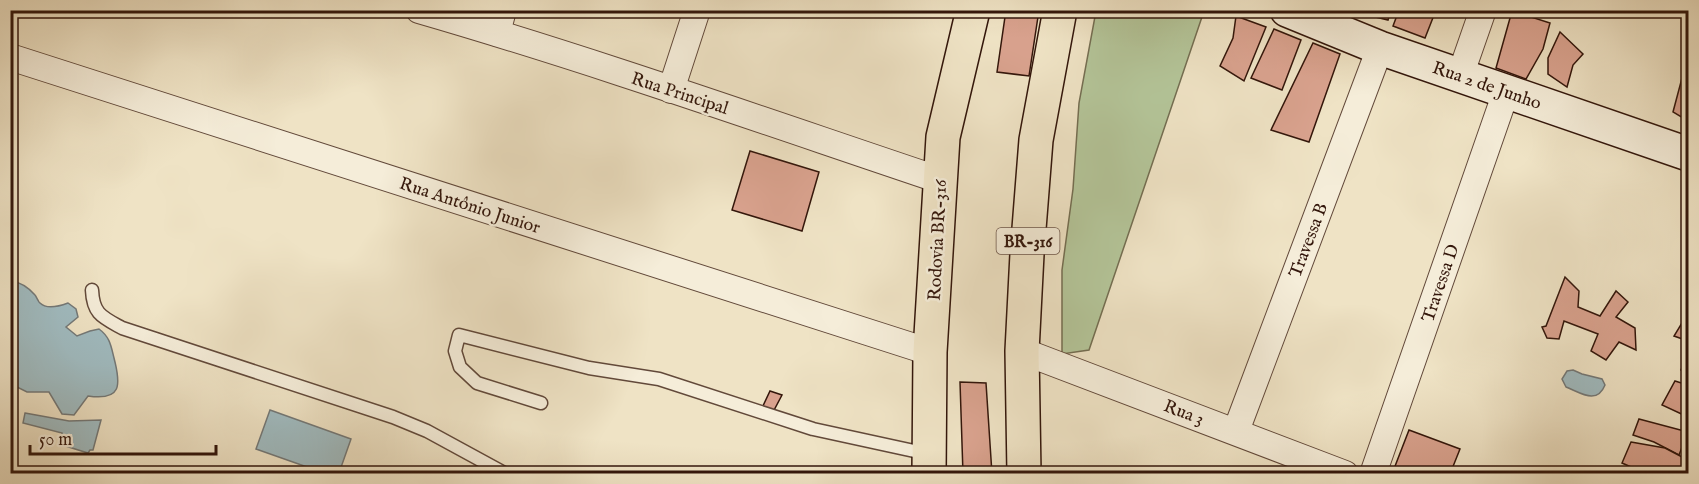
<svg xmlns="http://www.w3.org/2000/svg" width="1699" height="484" font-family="'IM FELL English',serif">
<rect width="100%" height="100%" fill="#efe3c5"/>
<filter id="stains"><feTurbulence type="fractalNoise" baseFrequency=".00333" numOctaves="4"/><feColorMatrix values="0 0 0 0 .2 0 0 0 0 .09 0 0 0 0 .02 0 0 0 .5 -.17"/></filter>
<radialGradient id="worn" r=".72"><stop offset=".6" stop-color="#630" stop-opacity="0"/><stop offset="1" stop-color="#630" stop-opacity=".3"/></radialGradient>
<polygon fill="#b4c599" stroke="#746e52" stroke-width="1.5" points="1096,11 1204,11 1089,350 1062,354 1062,270 1073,189 1079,103"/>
<g fill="#a0bbc0" stroke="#747978" stroke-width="1.5">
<path d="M10,280c9,2 19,8 25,15 1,1 4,8 5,8 7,7 20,3 28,0l8,6 2,8 -12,10 11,9 13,-5 9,-2c11,8 12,17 15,29 7,27 8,43 -26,38l-14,19 -12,-1 -13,-22h-22l-16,-8z"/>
<path d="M1573,370l9,4 20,5 3,6c-8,20 -24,8 -39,2l-4,-8 5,-8z"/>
<polygon points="270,410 351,439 339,473 324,473 256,449"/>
<polygon points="25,413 69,421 101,420 93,450 90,450 88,453 59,444 62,433 23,423"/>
</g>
<g fill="#d9a28e" stroke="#33160b" stroke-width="1.5">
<polygon points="1006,10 1039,10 1029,76 997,72"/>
<polygon points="1364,10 1391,10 1388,20 1363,14"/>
<polygon points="1399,10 1436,10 1425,38 1393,26"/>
<polygon points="1512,11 1550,23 1543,49 1526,79 1496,68"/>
<polygon points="1236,16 1266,27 1244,81 1220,66 1233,38"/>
<polygon points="1274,29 1301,40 1282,90 1251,78"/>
<polygon points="1560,32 1583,54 1573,65 1567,87 1548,74 1548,58"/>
<polygon points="1313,43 1340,54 1309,142 1271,130"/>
<polygon points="1682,78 1688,82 1688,121 1673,112"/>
<polygon points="750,151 819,172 802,231 732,210"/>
<polygon points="1565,277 1579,291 1578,307 1600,316 1616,291 1628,302 1616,317 1635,328 1636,350 1619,342 1606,360 1591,351 1598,334 1564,321 1559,339 1547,338 1542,327 1546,326"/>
<polygon points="1688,313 1688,341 1674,336"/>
<polygon points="1688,353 1688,375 1681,370"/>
<polygon points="1675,381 1688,385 1688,417 1662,405"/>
<polygon points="960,382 986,383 992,474 963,474"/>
<polygon points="770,391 782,395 773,412 762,408"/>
<polygon points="1639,419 1688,432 1679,455 1654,442 1633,435"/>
<polygon points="1409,430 1460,449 1450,474 1392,474"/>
<polygon points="1631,442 1665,448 1686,459 1680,474 1647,474 1622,463"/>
</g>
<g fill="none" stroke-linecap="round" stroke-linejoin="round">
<g stroke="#62493a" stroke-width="15">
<g id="lane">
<path d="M92,290c1,24 10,27 30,38l271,89 34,14 79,43"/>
<polyline points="541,403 477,383 460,367 455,351 459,335 589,368 659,379 813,429 928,454"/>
</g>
</g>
<g stroke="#62493a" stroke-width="28">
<g id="street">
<path d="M419,10c176,51 348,112 521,170"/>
<polyline points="497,33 503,10"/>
<polyline points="10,57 930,352"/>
<polyline points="1460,76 1483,10"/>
<polyline points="671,90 697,10"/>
<polyline points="1022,351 1345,474"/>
<polyline points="1236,431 1380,48"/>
<polyline points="1373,474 1506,92"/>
</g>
</g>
<g stroke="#33160b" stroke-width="36">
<polyline id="secondary" points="1287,10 1380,48 1688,154"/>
</g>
<g stroke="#33160b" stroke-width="36">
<g id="highway">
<polyline points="929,474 930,352 943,137 973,10"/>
<polyline points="1024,474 1022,351 1027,254 1036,140 1060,10"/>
</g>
</g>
<use href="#lane" stroke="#f5edd9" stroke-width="12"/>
<use href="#street" stroke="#f5edd9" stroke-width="26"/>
<use href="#secondary" stroke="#f5edd9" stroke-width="33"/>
<use href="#highway" stroke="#efe3c5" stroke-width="33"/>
</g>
<g text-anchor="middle" stroke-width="5" stroke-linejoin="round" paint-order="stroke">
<rect fill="#f5edd9" stroke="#6d5649" stroke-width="1.5" x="996.5" y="228" width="63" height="26" rx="4.5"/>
<g font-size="16" font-weight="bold" fill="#33160b">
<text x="1028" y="247">BR-316</text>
</g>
<g font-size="18" fill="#33160b" stroke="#f5edd9">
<text transform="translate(1487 85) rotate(19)" y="6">Rua 2 de Junho</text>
<text transform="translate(680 93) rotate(18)" y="6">Rua Principal</text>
<text transform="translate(470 205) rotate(18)" y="6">Rua Antônio Junior</text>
<text transform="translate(937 240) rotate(-87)" y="6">Rodovia BR-316</text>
<text transform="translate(1308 240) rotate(-69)" y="6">Travessa B</text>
<text transform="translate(1440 283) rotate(-71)" y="6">Travessa D</text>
<text transform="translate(1184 412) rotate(21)" y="6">Rua 3</text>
</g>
</g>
<rect width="1699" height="484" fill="none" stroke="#efe3c5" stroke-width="36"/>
<rect x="12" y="12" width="1675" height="460" fill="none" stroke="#33160b" stroke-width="3"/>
<rect x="18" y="18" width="1663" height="448" fill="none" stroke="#33160b" stroke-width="1.5"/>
<path d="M30 445v9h186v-9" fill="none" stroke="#33160b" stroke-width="3"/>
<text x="39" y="445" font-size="18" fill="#33160b" stroke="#f5edd9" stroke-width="4.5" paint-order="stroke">50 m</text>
<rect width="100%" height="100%" filter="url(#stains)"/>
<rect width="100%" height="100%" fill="url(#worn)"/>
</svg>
